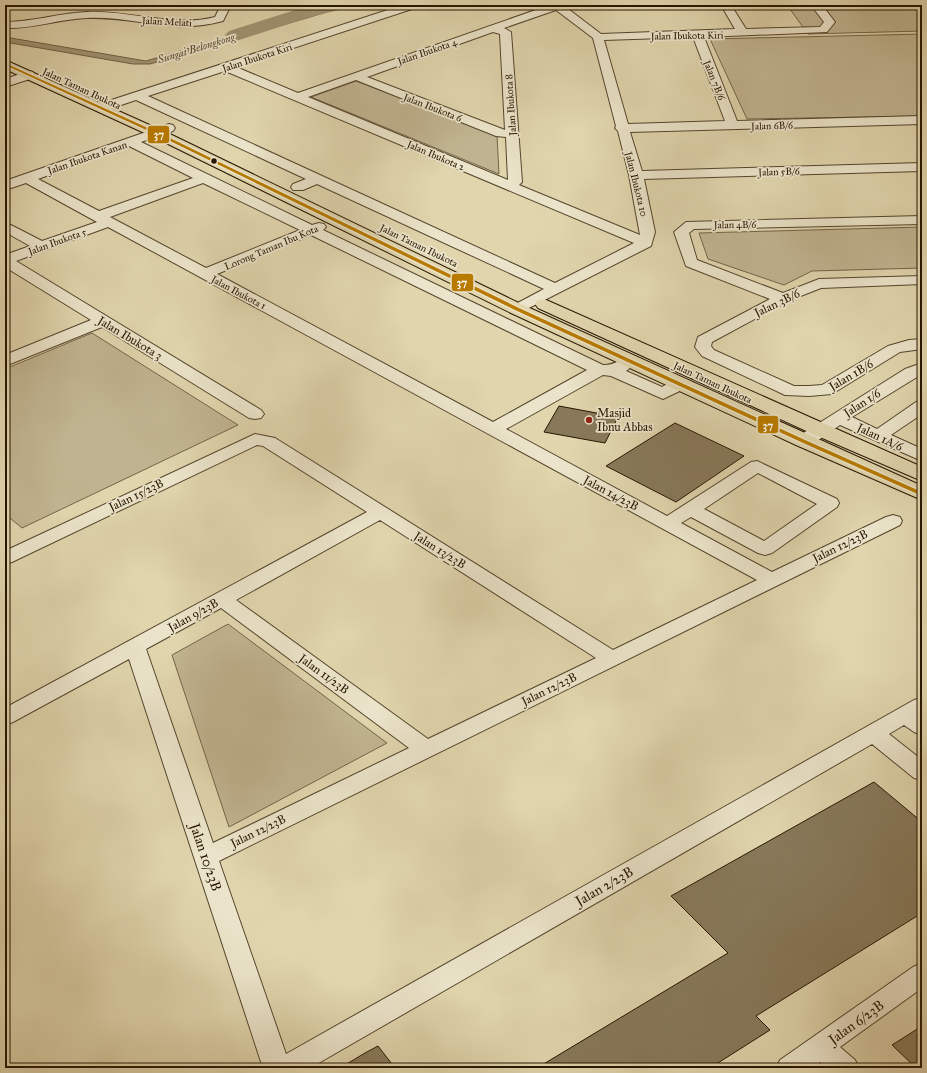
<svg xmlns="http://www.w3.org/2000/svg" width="927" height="1073" font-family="'IM FELL Great Primer',serif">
<rect width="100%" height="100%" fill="#e0d5ad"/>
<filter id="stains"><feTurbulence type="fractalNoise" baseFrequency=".005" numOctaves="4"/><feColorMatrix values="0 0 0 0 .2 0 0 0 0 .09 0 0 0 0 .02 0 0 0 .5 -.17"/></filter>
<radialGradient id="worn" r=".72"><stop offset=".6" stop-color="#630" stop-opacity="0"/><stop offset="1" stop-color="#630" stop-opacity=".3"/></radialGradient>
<g fill="#c0b490" stroke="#736448">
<polygon points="787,5 922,5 922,31 808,34"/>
<polygon points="922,34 922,116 747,119 710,39"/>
<polygon points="356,81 497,135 499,174 311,97"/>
<polygon points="922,227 922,268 812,271 784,285 708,259 699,233"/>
<polygon points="92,333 238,425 22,528 5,514 5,369"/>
<polygon points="228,624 387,743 229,827 172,655"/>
</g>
<polygon fill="#a19473" stroke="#706145" points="334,5 351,5 150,64 133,64 5,42 5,37 146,61"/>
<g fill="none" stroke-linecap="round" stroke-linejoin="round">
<polygon fill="#a19473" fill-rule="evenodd" points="311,5 346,5 343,9 310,17 236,41 229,39 225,35 229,31"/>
</g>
<g fill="#87795a" stroke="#261501">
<polygon points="559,406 618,417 605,443 544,432"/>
<polygon points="675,423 744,456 676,502 606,466"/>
<polygon points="874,782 922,822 922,913 756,1016 770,1030 710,1068 537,1068 728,953 671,896"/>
<polygon points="922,1026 922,1068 916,1068 892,1045"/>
<polygon points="378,1046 395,1068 340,1068 365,1053"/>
</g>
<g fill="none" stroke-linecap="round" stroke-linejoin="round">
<g stroke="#54452c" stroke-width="2">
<g id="minor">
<path d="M221,5h10l-8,16c-51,14 -87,-5 -136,-3 -28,1 -54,11 -82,10v-6c28,0 54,-9 82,-10 43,-2 85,16 128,5z"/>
<path d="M403,5h16l-1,2 -182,60 62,26 252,-88h13l38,29 134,-5 -14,-24h10l15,24 74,-2 4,-5 -13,-17h11l13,17 -8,10 -123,5 33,84 185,-5v8l-292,8 12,39 280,-8v8l-278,8 11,53 -4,14 -134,68 -5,-2 -3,-3 3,-3 32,-17 -227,-105 -14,6h-10l-2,-3 2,-3 13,-5 -170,-79 -36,12 -6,-4 2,-3zM556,10l37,28 23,88 -1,2 3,3 11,44 11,60 -121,-50 3,-3 -11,-150 -7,-4zM493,32l7,2 5,96 -138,-53zM693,37l32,84 -97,3 -24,-84zM225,71l409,172 -79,40 -407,-187zM356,80l140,56 10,1 2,43 -200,-83z"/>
<polygon points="29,71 33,72 35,75 33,78 5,87 5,79"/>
<path d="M169,124l4,1 2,3 -2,3 -32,11 171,83 7,-2 5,1 2,3 -3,3 280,135c13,1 21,-11 34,-7l2,3 -13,10 36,16 12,-7 6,-1 6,1 2,4 -2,4 -23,11 -52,-23 -8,-1 -97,54 161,87 84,-54 6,-1 80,38 2,4 -2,4 -65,46 -7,2 -7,-2 -67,-36 -10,6 91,49 114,-55 7,-2 7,2 2,4 -2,4 -681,336 67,193 628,-354 8,-2v37l-8,-3 -10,-7 -15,9 33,26v20l-8,-2 -42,-34 -562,324h-47l-134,-409 -116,63 -8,3v-17l362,-196 -104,-66 -6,-1 -245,117 -7,2v-13l250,-117 20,4 338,212 144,-70 -649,-353 -92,34 245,149 3,4 -3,4 -6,1 -6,-1 -147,-91 -97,39v-11l86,-35 -86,-53v-12l25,-9 -25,-14v-10l37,19 55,-19 -71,-39 -21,7v-9zM129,146l64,32 -94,33 -61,-32zM203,183l97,47 -94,38 -96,-51zM311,235l276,135 -94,52 -276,-148zM758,473l59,31 -53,37 -60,-32zM380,520l216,138 -168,81 -192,-139zM221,608l188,140 -196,95 -67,-194z"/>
<polygon points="922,216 922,224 694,229 689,233 697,260 783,293 819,279 922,276 922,284 821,288 788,301 712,342 711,346 714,350 794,386 809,386 822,385 888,346 909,340 922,339 922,349 900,352 832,394 809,396 785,395 702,356 695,347 698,337 770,299 686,266 674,232 686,222"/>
<path d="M922,363v11l-70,43 25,12 39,-27 6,-1v13l-31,21 31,14v12l-82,-36c-12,8 -28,23 -43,20l-3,-4 3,-4 108,-68z"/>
<polygon points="922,963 922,988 840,1047 855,1060 859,1068 826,1068 820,1062 811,1068 776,1068 780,1060 913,967"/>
</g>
</g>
<g stroke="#261501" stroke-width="2">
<g id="major">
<polygon points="5,60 174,136 523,305 922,486 922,500 796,445 511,313 164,142 5,69"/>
<polygon points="544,299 922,467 922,481 813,434 538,308 535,304 538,300"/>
</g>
</g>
<use href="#minor" fill="#ebe4ca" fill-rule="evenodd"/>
<use href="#major" fill="#e0d5ad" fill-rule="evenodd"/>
<g stroke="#ebe4ca" stroke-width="3">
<polygon id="bus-1" points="5,63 170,138 519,308 805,440 922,492 922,496 801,442 515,310 168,140 5,65"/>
</g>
<use href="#bus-1" fill="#b87a00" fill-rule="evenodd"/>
</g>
<circle fill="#261501" stroke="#ebe4ca" stroke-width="1.5" cx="214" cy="161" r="3.5"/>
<circle fill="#8f2418" stroke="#ebe4ca" stroke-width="1.5" cx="589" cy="420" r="4"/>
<g text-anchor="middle" stroke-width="3.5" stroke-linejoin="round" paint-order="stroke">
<g font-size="10" fill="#261501" stroke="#ebe4ca">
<text transform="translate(167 21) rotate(3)" y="4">Jalan Melati</text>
<text transform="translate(687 35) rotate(-1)" y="4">Jalan Ibukota Kiri</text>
<text transform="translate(427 51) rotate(-19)" y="4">Jalan Ibukota 4</text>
<text transform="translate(257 57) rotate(-18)" y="4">Jalan Ibukota Kiri</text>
<text transform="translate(715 80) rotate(68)" y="4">Jalan 7B/6</text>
<text transform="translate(82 88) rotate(25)" y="4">Jalan Taman Ibukota</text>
<text transform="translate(510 105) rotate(-94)" y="4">Jalan Ibukota 8</text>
<text transform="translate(433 107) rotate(21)" y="4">Jalan Ibukota 6</text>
<text transform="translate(772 125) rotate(-2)" y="4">Jalan 6B/6</text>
<text transform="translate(436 155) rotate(23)" y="4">Jalan Ibukota 2</text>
<text transform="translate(87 157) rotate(-19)" y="4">Jalan Ibukota Kanan</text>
<text transform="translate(779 171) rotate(-2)" y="4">Jalan 5B/6</text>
<text transform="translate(637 184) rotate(76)" y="4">Jalan Ibukota 10</text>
<text transform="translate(735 224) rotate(-1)" y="4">Jalan 4B/6</text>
<text transform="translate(57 241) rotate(-20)" y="4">Jalan Ibukota 5</text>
<text transform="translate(419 245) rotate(26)" y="4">Jalan Taman Ibukota</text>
<text transform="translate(271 247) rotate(-23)" y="4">Lorong Taman Ibu Kota</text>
<text transform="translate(239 292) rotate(28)" y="4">Jalan Ibukota 1</text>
<text transform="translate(713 382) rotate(25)" y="4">Jalan Taman Ibukota</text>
</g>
<g font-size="11" font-style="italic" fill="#57482f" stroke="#ebe4ca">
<text transform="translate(196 48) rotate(-17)" y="4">Sungai Belongkong</text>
</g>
<g font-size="12" fill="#261501" stroke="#ebe4ca">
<text transform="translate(777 303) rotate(-26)" y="4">Jalan 3B/6</text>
<text transform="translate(130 338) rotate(31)" y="4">Jalan Ibukota 3</text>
<text transform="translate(851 375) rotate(-31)" y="4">Jalan 1B/6</text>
<text transform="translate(862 403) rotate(-33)" y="4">Jalan 1/6</text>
<text transform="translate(880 437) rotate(25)" y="4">Jalan 1A/6</text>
<text transform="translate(611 493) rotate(28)" y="4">Jalan 14/23B</text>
<text transform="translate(136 495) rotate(-26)" y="4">Jalan 15/23B</text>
<text transform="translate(840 546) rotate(-26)" y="4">Jalan 12/23B</text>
<text transform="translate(440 550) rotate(32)" y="4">Jalan 13/23B</text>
<text transform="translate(193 615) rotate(-29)" y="4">Jalan 9/23B</text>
<text transform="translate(324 674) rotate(36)" y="4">Jalan 11/23B</text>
<text transform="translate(549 689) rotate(-26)" y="4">Jalan 12/23B</text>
<text transform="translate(258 831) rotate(-26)" y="4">Jalan 12/23B</text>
</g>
<g font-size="12" fill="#261501" stroke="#ebe4ca" text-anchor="start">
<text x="597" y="417">Masjid<tspan x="597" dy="14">Ibnu Abbas</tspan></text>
</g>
<g font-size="14" fill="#261501" stroke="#ebe4ca">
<text transform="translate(206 857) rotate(71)" y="5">Jalan 10/23B</text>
<text transform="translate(604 886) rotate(-30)" y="5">Jalan 2/23B</text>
<text transform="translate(856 1022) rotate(-36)" y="5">Jalan 6/23B</text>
</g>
</g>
<g stroke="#ebe4ca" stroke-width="1.5">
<rect x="147" y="125" width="23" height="19" rx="4" fill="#b87a00"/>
<rect x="451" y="273" width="23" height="19" rx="4" fill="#b87a00"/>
<rect x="757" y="415" width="22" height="19" rx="4" fill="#b87a00"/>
</g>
<g font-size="11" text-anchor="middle" font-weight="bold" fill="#fff">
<text x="159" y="138">37</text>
<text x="462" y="286">37</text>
<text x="768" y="429">37</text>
</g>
<rect width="927" height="1073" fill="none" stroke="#e0d5ad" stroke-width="20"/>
<rect x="6" y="6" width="915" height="1061" fill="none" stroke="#261501" stroke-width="2"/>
<rect x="10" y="10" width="907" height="1053" fill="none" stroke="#261501"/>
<rect width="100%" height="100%" filter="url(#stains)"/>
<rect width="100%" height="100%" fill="url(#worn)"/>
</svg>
